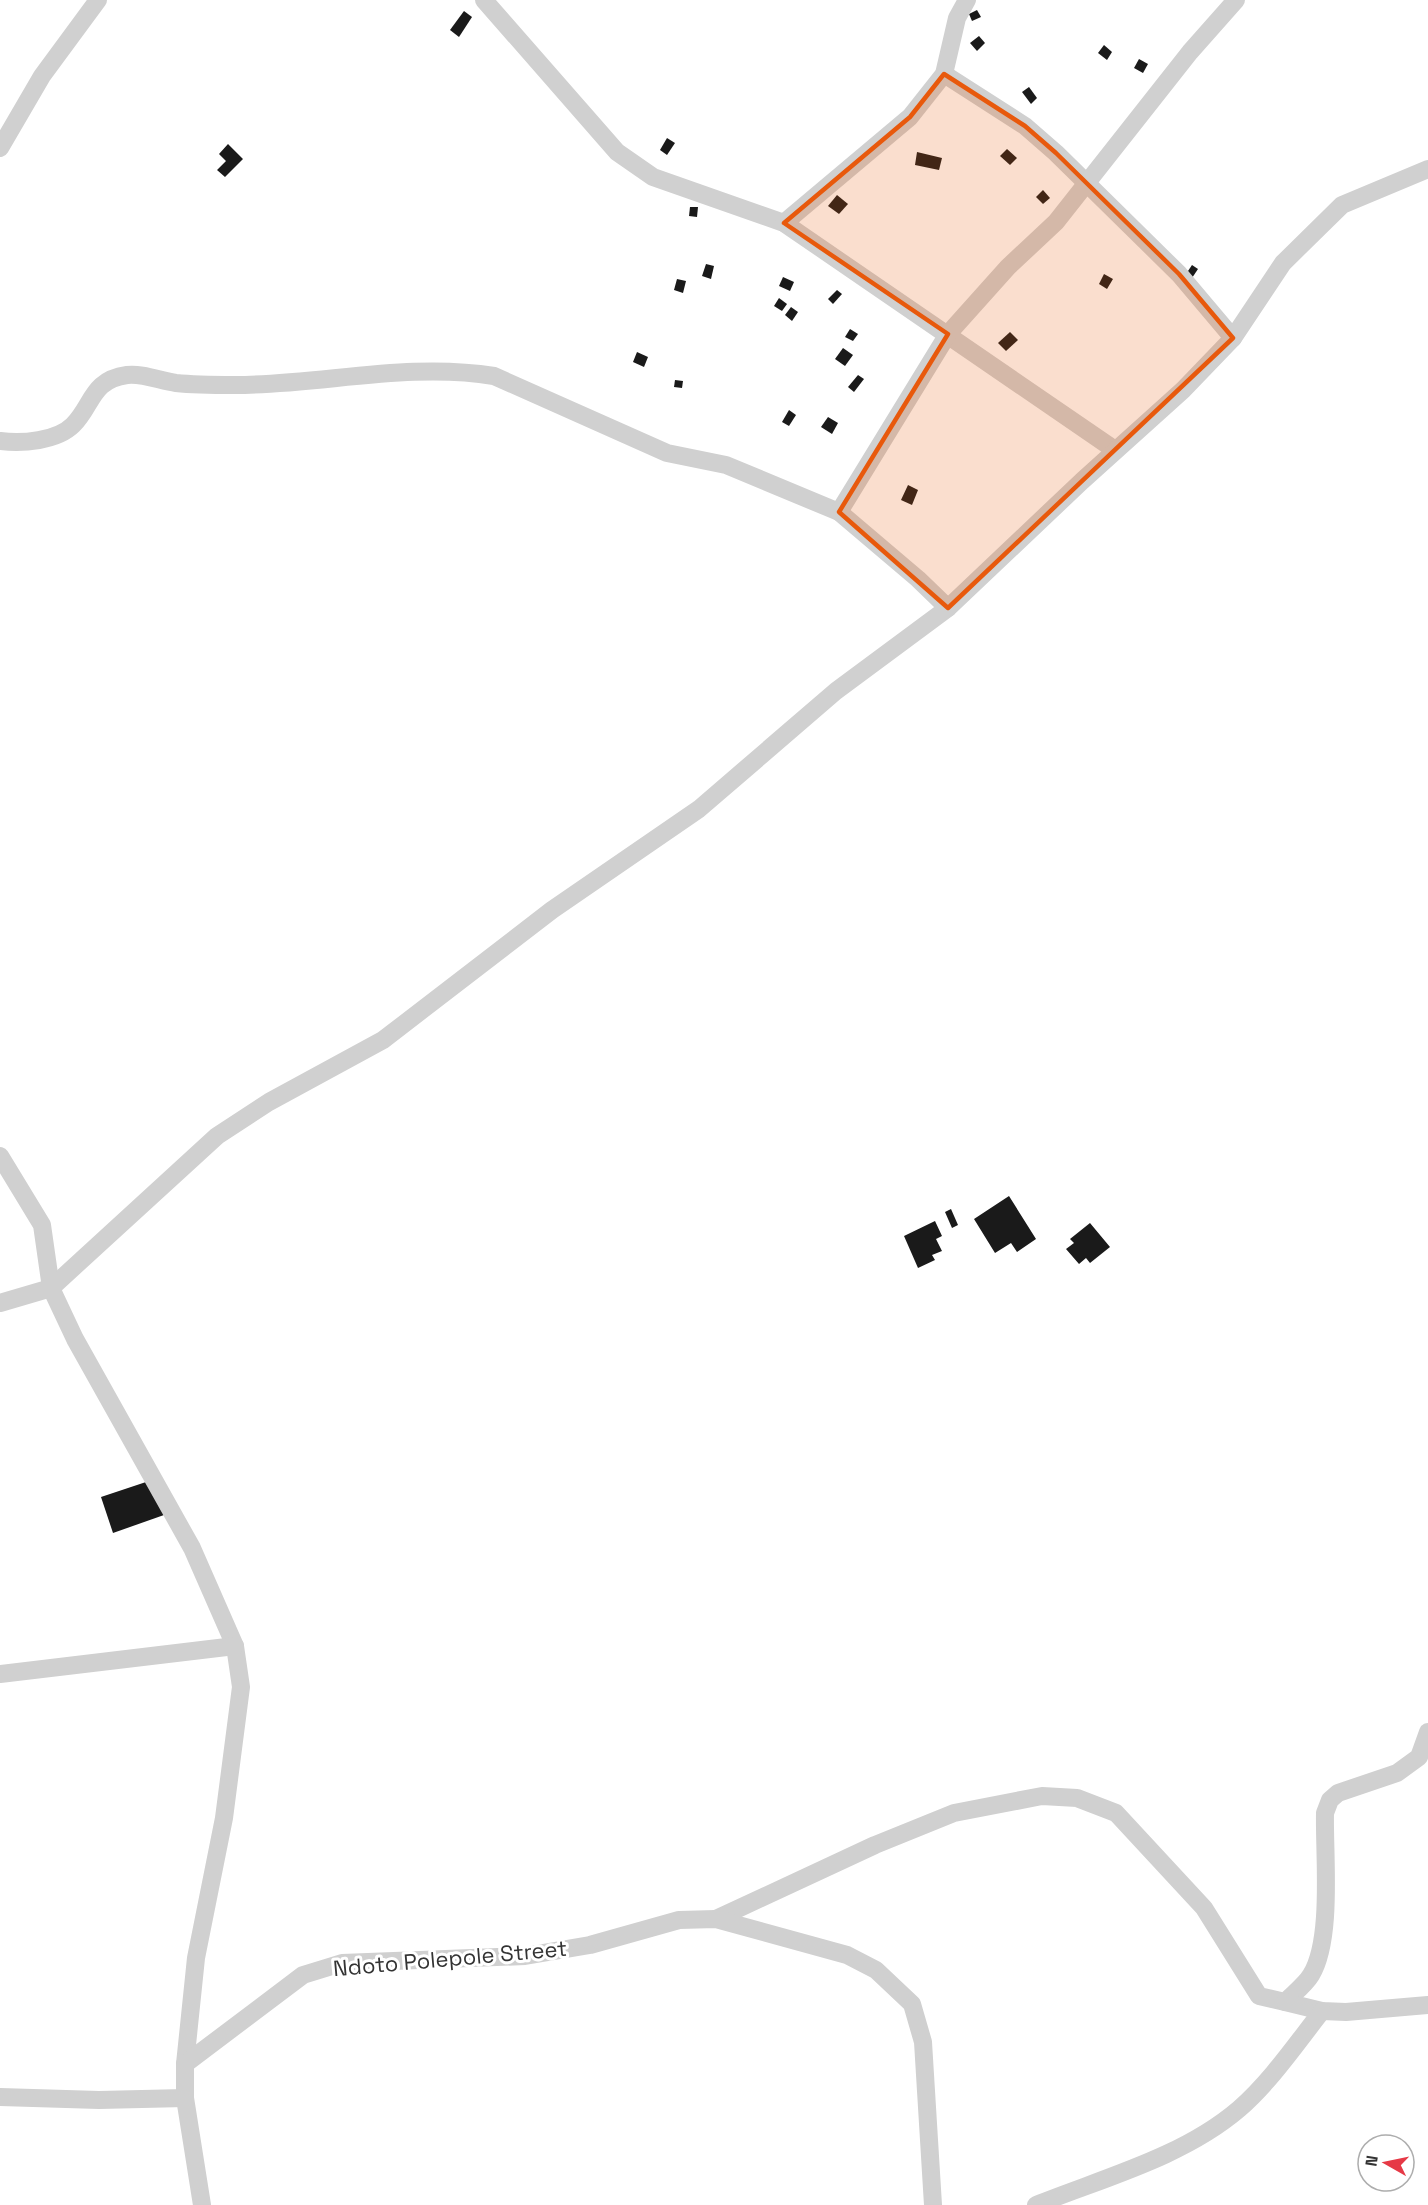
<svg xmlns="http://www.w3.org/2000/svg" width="1428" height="2205" font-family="'Space Grotesk',sans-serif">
<rect width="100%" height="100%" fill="#fff"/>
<g fill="#1a1a1a">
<polygon points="977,10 981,17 972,21 969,14"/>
<polygon points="464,11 472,17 459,37 450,30"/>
<polygon points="979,36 985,43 977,51 970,43"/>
<polygon points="1104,45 1112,52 1107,60 1098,53"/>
<polygon points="1139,59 1148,64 1143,73 1134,68"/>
<polygon points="1029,87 1037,98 1031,104 1022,92"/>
<polygon points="667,138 675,143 667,155 660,150"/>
<polygon points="228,144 243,159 225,177 217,170 226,161 219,154"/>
<polygon points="1007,149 1017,158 1010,165 1000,156"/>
<polygon points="917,152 942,158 939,170 915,165"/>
<polygon points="1043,190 1050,198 1043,204 1036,197"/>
<polygon points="837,195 848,204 839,214 828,206"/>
<polygon points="690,207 698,207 697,217 689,216"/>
<polygon points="706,264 714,266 711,279 702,276"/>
<polygon points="1192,265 1198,269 1192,278 1186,274"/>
<polygon points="1104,274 1113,279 1107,289 1099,284"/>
<polygon points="783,277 794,282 790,291 779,286"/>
<polygon points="677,279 686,281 683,293 674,290"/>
<polygon points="837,290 842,294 833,304 828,299"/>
<polygon points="779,298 787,304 782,311 774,306"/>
<polygon points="791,307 798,312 792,321 785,315"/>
<polygon points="850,329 858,334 853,341 845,337"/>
<polygon points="1010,332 1018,340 1006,351 998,343"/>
<polygon points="843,348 853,355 845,366 835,359"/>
<polygon points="637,352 648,357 644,367 633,362"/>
<polygon points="858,375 864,379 854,392 848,387"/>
<polygon points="675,380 683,381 682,388 674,387"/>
<polygon points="789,410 796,415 789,426 782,422"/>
<polygon points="828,417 838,423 832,434 821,427"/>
<polygon points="908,485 918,490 912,505 901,500"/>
<polygon points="1009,1196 1036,1239 1017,1252 1011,1243 995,1253 974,1219"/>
<polygon points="951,1209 958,1225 952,1228 945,1212"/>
<polygon points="935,1221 942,1236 936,1239 942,1251 932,1255 935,1260 918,1268 904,1236"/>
<polygon points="1090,1223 1110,1247 1090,1263 1086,1258 1079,1264 1066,1249 1074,1243 1070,1239"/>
<polygon points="152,1480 164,1515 113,1533 101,1497"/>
</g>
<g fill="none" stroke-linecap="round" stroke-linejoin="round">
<g stroke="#d0d0d0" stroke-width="18">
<polyline points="484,0 617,152 653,177 784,223 1115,450"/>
<polyline points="944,74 1025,126 1056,153 1179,274 1233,338"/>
<polyline points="0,148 42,76 98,0"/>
<polyline points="784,223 910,117 944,74 957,18 967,0"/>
<path d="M0,441c22,3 57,0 73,-16 20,-20 18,-45 54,-50 15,-2 34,6 49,8 19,2 40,2 59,2 86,0 173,-23 259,-9l173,77 59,12 113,47 79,67 30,29"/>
<polyline points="839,512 948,334 1008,267 1056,222 1190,52 1236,0"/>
<polyline points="0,1156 42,1225 51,1288 75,1339 192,1548 235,1646 241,1687 224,1818 196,1958 185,2064"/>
<polyline points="0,1303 51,1288 217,1136 269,1102 383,1040 552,910 699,809 836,691 948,608 1082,481 1183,390 1233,338 1283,263 1342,205 1428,169"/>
<polyline points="0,1674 235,1646"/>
<path d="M716,1919l159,-74 79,-32 88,-17 35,2 39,15 88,95 55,88 26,6c9,-9 20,-17 26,-27 22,-36 13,-120 14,-162l5,-13 8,-7 59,-20 22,-16 9,-25"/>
<polyline points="1285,2002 1322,2011 1346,2012 1428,2005"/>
<polyline points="0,2097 99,2100 185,2098"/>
<polyline points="202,2205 185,2098 185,2064 303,1975 342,1963 525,1956 590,1945 679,1920 716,1919 847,1955 876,1970 912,2004 923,2042 933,2205"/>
<path d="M1036,2205c67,-27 147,-48 203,-96 32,-28 57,-65 83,-98"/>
</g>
</g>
<path fill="#e8590c" fill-opacity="0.2" stroke="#e8590c" stroke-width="4.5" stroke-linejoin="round" d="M944,74l81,52 31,27 123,121 54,64 -285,270 -109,-96 109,-178 -164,-111 126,-106z"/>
<g text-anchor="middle" stroke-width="6" stroke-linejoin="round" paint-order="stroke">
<g font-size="22" fill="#333" stroke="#fff">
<text transform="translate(450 1958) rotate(-5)" y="8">Ndoto Polepole Street</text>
</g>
</g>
<g transform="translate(1386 2163) rotate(279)"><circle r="28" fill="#ffffff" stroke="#adadad" stroke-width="1.5"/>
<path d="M0-4.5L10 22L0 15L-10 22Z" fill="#e63946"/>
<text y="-9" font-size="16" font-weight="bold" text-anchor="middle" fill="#333333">N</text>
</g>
</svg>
